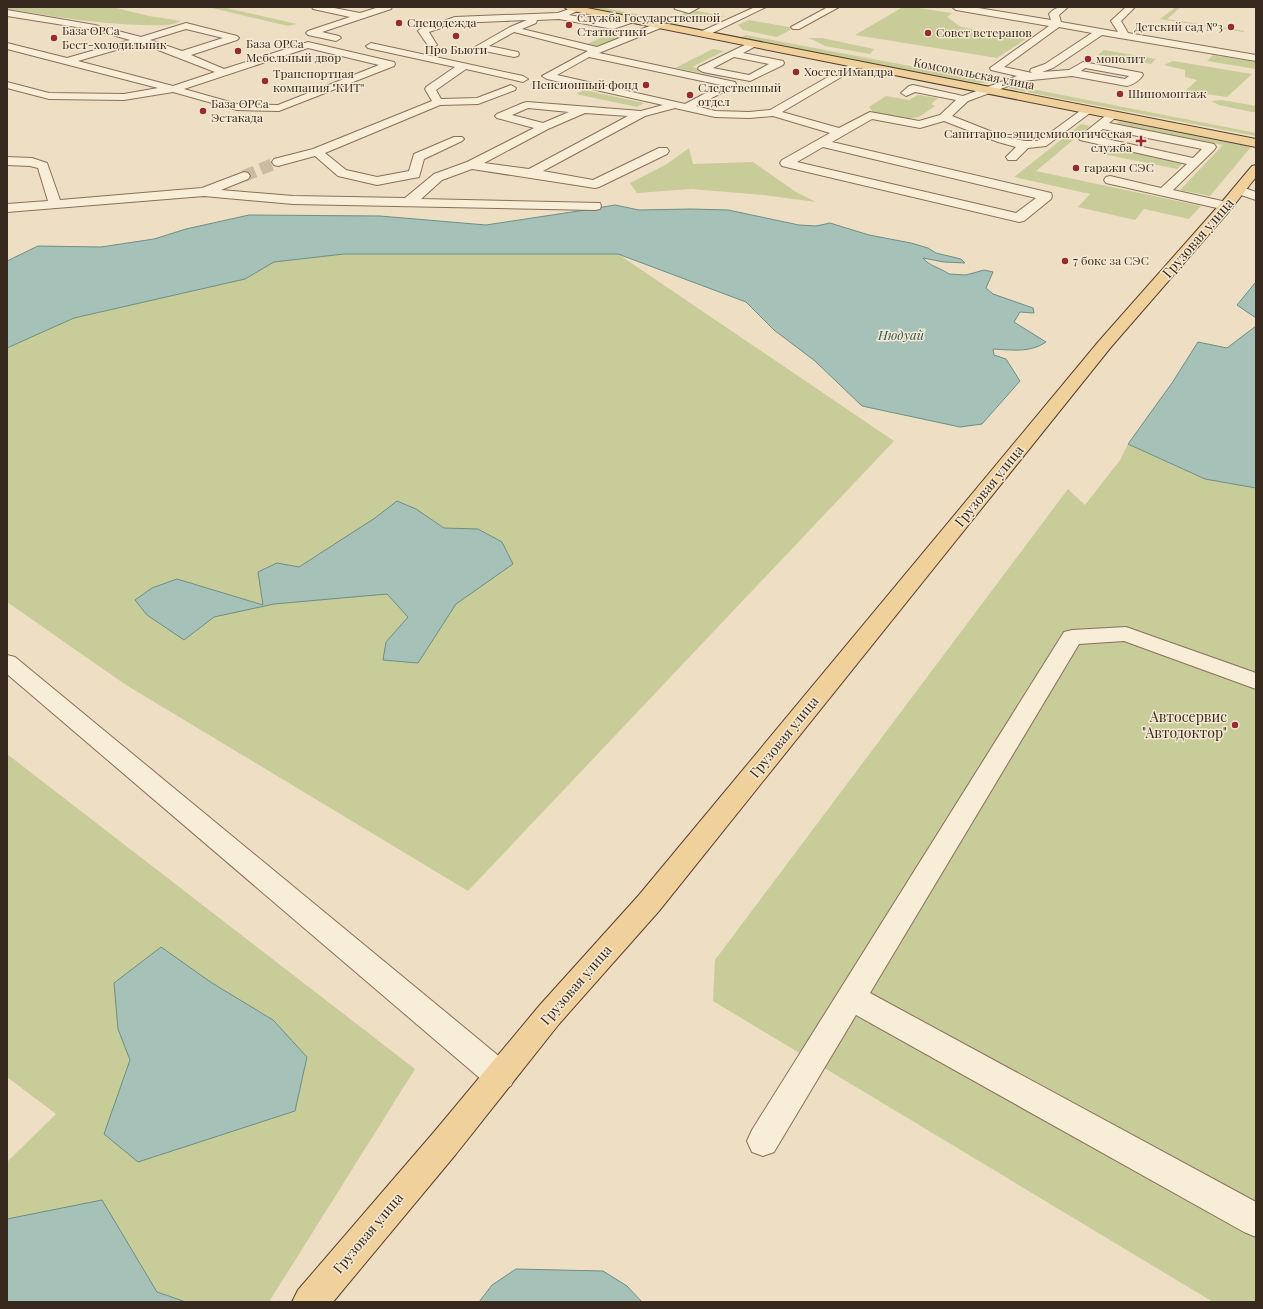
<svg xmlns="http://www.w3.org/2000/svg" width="1263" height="1309" font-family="'Playfair Display',serif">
<rect width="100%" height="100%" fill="#eedfc4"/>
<g fill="#c8cc98">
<path d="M7,7h105l37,9 32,5c-12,6 -26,4 -40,4 -45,-1 -89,-9 -134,-16z"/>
<polygon points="208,7 222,7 297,24 288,26"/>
<polygon points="579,7 600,7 681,23 675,25 629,15"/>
<polygon points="903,7 918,8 952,13 947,17 961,27 1026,39 997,58 855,35"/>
<polygon points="1176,7 1181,7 1167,19 1245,31 1243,32 1160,19"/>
<path d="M692,10l32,6c-10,4 -43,8 -51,1z"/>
<polygon points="749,20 794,28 777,37 743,30 738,25"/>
<polygon points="618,30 631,33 599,46 587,44"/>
<polygon points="746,35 994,82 979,83 740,38"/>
<polygon points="809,38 822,38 874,49 870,54 825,46"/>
<polygon points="713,49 724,51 692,67 727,75 721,77 675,68"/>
<polygon points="1104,50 1156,59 1151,64 1098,55"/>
<polygon points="1213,55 1256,62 1256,69 1207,61"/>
<polygon points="1173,61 1252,74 1227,97 1185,91 1197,80 1185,77 1185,70 1164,65"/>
<polygon points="1011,85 1256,133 1256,136 1011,89 1009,88"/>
<polygon points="584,90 644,103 637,107 576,94"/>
<polygon points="918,95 938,98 931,104 935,106 919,117 904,119 874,113 869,107 886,96 909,100"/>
<polygon points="1222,100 1256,106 1256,112 1252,112 1219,105 1211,101"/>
<polygon points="1119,121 1251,147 1210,196 1180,190 1223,145 1116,124"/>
<polygon points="1081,124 1090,126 1036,171 1201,206 1189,219 1144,209 1135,220 1078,207 1090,194 1014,177"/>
<polygon points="1099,145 1184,162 1177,169 1093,152"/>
<polygon points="689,148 693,164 753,162 796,192 816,202 763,195 691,189 637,193 630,183 667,164"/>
<polygon points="344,254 618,254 894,441 468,891 126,685 7,602 7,348 74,318 245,279 274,262"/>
<polygon points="1128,444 1205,479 1256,488 1256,590 1225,579 1256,590 1256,1302 1213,1302 713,1001 715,960 1068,489 1085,505 1120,460"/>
<polygon points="7,754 415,1069 269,1302 186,1302 157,1292 7,1302 7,1162 56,1114 7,1077"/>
</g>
<g fill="#a6c1b7" stroke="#6d8f84">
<path d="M615,205l24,5 52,-1 37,1 71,15 17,1 14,-3 39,12 42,8 17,5 8,5 25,6 4,4 -21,-1 -21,-4c6,8 18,10 26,16l17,1 18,-5 9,2 -7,16 7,6 40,14 1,5 -14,-1 -6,10 32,20c-16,11 -34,8 -53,7l1,6 12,4 14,22 -38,43 -22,3 -98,-21 -47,-45 -41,-31 -28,-28 -128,-48h-274l-70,8 -29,17 -171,39 -67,30v-87l31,-15 63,1 53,-8 32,-10 63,-14 131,1 106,9 99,-15z"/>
<polygon points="1255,283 1256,283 1256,318 1237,305"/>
<polygon points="1256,326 1256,488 1205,479 1128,444 1172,383 1198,342 1227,348"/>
<polygon points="397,501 416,509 444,528 478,529 502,542 513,564 456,604 418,663 383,660 386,642 408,617 387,594 274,604 214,617 184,640 147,615 135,600 152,588 177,579 263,605 258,572 277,563 299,567 375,518"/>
<polygon points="161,947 212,983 273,1020 307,1057 295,1111 138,1162 104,1134 130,1060 118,1029 114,983"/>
<polygon points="102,1200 157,1292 186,1302 7,1302 7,1219"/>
<polygon points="516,1269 603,1271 627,1286 642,1302 479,1302 492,1285"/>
</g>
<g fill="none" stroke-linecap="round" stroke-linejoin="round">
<polyline stroke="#cabba3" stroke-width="12" stroke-dasharray="12 6" stroke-linecap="butt" points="244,176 278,162"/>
<g stroke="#88705a" stroke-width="2">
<g id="minor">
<polygon points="312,7 329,7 360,13 379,7 392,7 391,9 322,32 339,36 341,38 336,41 308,35 306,33 308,31 350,17 313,9"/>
<polygon points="674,7 700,7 689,13 675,9"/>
<polygon points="755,7 766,7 706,36 700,36 698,34 700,32"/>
<polygon points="828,7 839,7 799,29 793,29 791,27"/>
<path d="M952,7h20l79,13 -2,-6c6,-7 11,-7 19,-7l-9,8 2,7 57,10 -7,-11 2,-2 13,-12h9l-14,14 7,12 128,22v6l-154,-26 -49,33 -11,4 27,-2 14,-8 59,11 1,2c-3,5 -10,10 -16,11l-55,-10 -50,5 -54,20 -16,15 53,21 20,4h14l45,-33 4,-1 6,3 -48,36 -18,2 -12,12h-8l-2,-3 10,-10 -18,-5 -54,-21 -24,7 -48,-9 -40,23 219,51 1,3 -1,3 -27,22 -5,1 -233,-55 -4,-1 -2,-3 2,-3 48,-27 -57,-17 -24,2 -34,-1 -40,-9 -30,8 -102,55 50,9 66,-32h8l2,3 -2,3 -68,33 -4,1 -123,-19 -30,11 -21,19 179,4 1,3 -1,3 -5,1 -302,-6 -89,-8 -197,16v-8l41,-3 -10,-33 -8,-2 -23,-1v-8l25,1 15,5 13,37 142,-12 42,-16 4,1 2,3 -2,3 -27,11 72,6 112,2 29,-24 33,-12 67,-34 -37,-10 -2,-2 2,-2 26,-11 4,-1 114,9 22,-6 -116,-26 -5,-3 46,-25 -74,-19 -25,14 29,6 1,2 -1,2 -4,1 -34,-7 -5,-3 35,-20 17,-7 -71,3 -27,9 8,13 -5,3 -3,-1 -11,-16 2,-2 35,-12 103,-4 14,-5 5,3 -8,4 43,8 19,-6 3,1 2,2 -2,2 -21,7 -54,-10 -22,1 -1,3 -14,6 75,18 60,-24h6l2,2 -2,2 -64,26 136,29 1,2 -1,2 -39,20 19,5 34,1 21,-2 86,-49 4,1 1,2 -1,2 -78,46 57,16 31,-16 49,9 21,-6 16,-15 -41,-8 -9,4 -5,-3 8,-7 4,-1 50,11 54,-20 -26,-6 -1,-2 59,-42 -93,-16zM1059,27l33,6 -47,31 -14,5 -1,2 2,2 -28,-6zM589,57l132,28 -36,19 -128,-29zM1085,68l44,8 -4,3 -44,-8zM528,108l41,4 -26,11 -31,-8zM585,113l43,3 -99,53 -45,-6 64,-34zM823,147l213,51 -20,15 -219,-51z"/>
<path d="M7,10l88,15 46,12 45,-14 51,13 2,2 -2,2 -46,15 33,14 84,-27 86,20 1,2 -1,2 -115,45 -42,-1 -64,-18 -49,8 -75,-1 -42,-11v-6l42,11 75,1 34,-6 -151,-39v-6l60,15 63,-18 -35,-10 -88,-14zM186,29l37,9 -41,13 -32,-11zM140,43l75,29 -42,14 -95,-25zM308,48l71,17 -101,40 -41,-1 -53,-15z"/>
<path d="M753,41l3,1 2,2 -2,2 -13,7 40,8 1,2 -1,2 -33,16 -47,-9 -5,-3 1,-2zM734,57l35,7 -20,11 -36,-7z"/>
<polygon points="371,43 523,76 528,79 523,82 466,69 436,90 441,99 477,98 511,85 516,88 515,90 478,104 440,105 325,153 346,170 377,177 409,171 414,154 454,137 462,137 464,139 462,141 424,159 419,177 377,185 338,176 315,156 278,166 274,165 272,162 274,159 313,149 432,101 425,89 426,87 455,67 368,48 366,46"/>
<path d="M1113,112l6,3 -10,8 105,21 2,3 -2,3 -41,40 58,13 1,3 -1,3 -5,1 -120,-27 -2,-3 2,-3 4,-1 51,12 26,-24 -107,-24 -2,-2 2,-2 29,-23zM1103,129l99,20 -9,9 -100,-22z"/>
<polygon points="1239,186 1256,192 1256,200 1235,193 1233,190 1235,187"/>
<polygon points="1126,627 1256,673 1256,689 1124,641 1079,644 870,993 1256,1202 1256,1237 1244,1232 856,1015 774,1152 763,1156 752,1152 747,1141 752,1130 1064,632 1072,630"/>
<polygon points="7,655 15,657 511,1066 515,1076 511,1086 500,1090 489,1086 7,674"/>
</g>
</g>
<g stroke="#563f2f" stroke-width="2">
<g id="major">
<polygon points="564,7 582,7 1256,139 1256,147 568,10"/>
<polygon points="1256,165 1256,177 1231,209 1111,347 659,911 559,1024 456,1154 333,1302 292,1302 298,1290 434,1132 539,1006 639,895 1099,341 1221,203 1252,166"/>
</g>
</g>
<use href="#minor" fill="#f8edd7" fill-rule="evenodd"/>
<use href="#major" fill="#f0d19c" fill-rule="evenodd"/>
</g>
<g fill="#962b32" stroke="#f5e9d3" stroke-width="1.5">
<circle cx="399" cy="23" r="4"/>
<circle cx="569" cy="25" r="4"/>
<circle cx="1231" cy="27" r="4"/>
<circle cx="928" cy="33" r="4"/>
<circle cx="456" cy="36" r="4"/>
<circle cx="54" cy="38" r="4"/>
<circle cx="238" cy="51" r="4"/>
<circle cx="1088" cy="59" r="4"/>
<circle cx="796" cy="72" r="4"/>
<circle cx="265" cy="81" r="4"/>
<circle cx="646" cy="85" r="4"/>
<circle cx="1120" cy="94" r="4"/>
<circle cx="690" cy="95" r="4"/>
<circle cx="203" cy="111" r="4"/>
<path d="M1139 135h4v4h4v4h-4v4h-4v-4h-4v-4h4z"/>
<circle cx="1076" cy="168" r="4"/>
<circle cx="1065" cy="261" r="4"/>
<circle cx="1235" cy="725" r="4"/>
</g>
<g text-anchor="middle" stroke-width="3" stroke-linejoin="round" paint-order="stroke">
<g font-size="12" fill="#38291e" stroke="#f5e9d3" text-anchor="start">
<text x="577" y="22">Служба Государственной<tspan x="577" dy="14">Статистики</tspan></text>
<text x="407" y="27">Спецодежда</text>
<text x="1223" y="31" text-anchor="end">Детский сад №3</text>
<text x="62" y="35">База ОРСа<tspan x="62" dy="14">Бест-холодильник</tspan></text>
<text x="936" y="37">Совет ветеранов</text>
<text x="246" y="48">База ОРСа<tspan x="246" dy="14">Мебельный двор</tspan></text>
<text x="456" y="54" text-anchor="middle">Про Бьюти</text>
<text x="1096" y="63">монолит</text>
<text x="804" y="76">ХостелИмандра</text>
<text x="273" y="78">Транспортная<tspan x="273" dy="14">компания "КИТ"</tspan></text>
<text x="638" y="89" text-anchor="end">Пенсионный фонд</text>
<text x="698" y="92">Следственный<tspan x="698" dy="14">отдел</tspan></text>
<text x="1128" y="98">Шиномонтаж</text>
<text x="211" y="108">База ОРСа<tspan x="211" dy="14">Эстакада</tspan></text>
<text x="1132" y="138" text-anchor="end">Санитарно-эпидемиологическая<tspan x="1132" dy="14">служба</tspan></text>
<text x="1084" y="172">гаражи СЭС</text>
<text x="1073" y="265">7 бокс за СЭС</text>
</g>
<g font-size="12" fill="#38291e" stroke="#f5e9d3">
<text transform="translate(974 74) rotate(11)" y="4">Комсомольская улица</text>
</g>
<g font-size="13" font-style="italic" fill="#2e5853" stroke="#f5e9d3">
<text x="901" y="340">Нюдуай</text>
</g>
<g font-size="14" fill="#38291e" stroke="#f5e9d3">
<text transform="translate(1198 238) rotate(-49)" y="5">Грузовая улица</text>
<text transform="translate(989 486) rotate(-51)" y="5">Грузовая улица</text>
<text transform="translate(784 737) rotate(-51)" y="5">Грузовая улица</text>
<text transform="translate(576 985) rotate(-49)" y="5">Грузовая улица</text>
<text transform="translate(368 1233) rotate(-50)" y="5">Грузовая улица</text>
</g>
<g font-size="14" fill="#38291e" stroke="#f5e9d3" text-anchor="end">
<text x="1227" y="722">Автосервис<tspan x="1227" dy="16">"Автодоктор"</tspan></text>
</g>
</g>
<rect width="1263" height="1309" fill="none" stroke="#38291e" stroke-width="16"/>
</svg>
